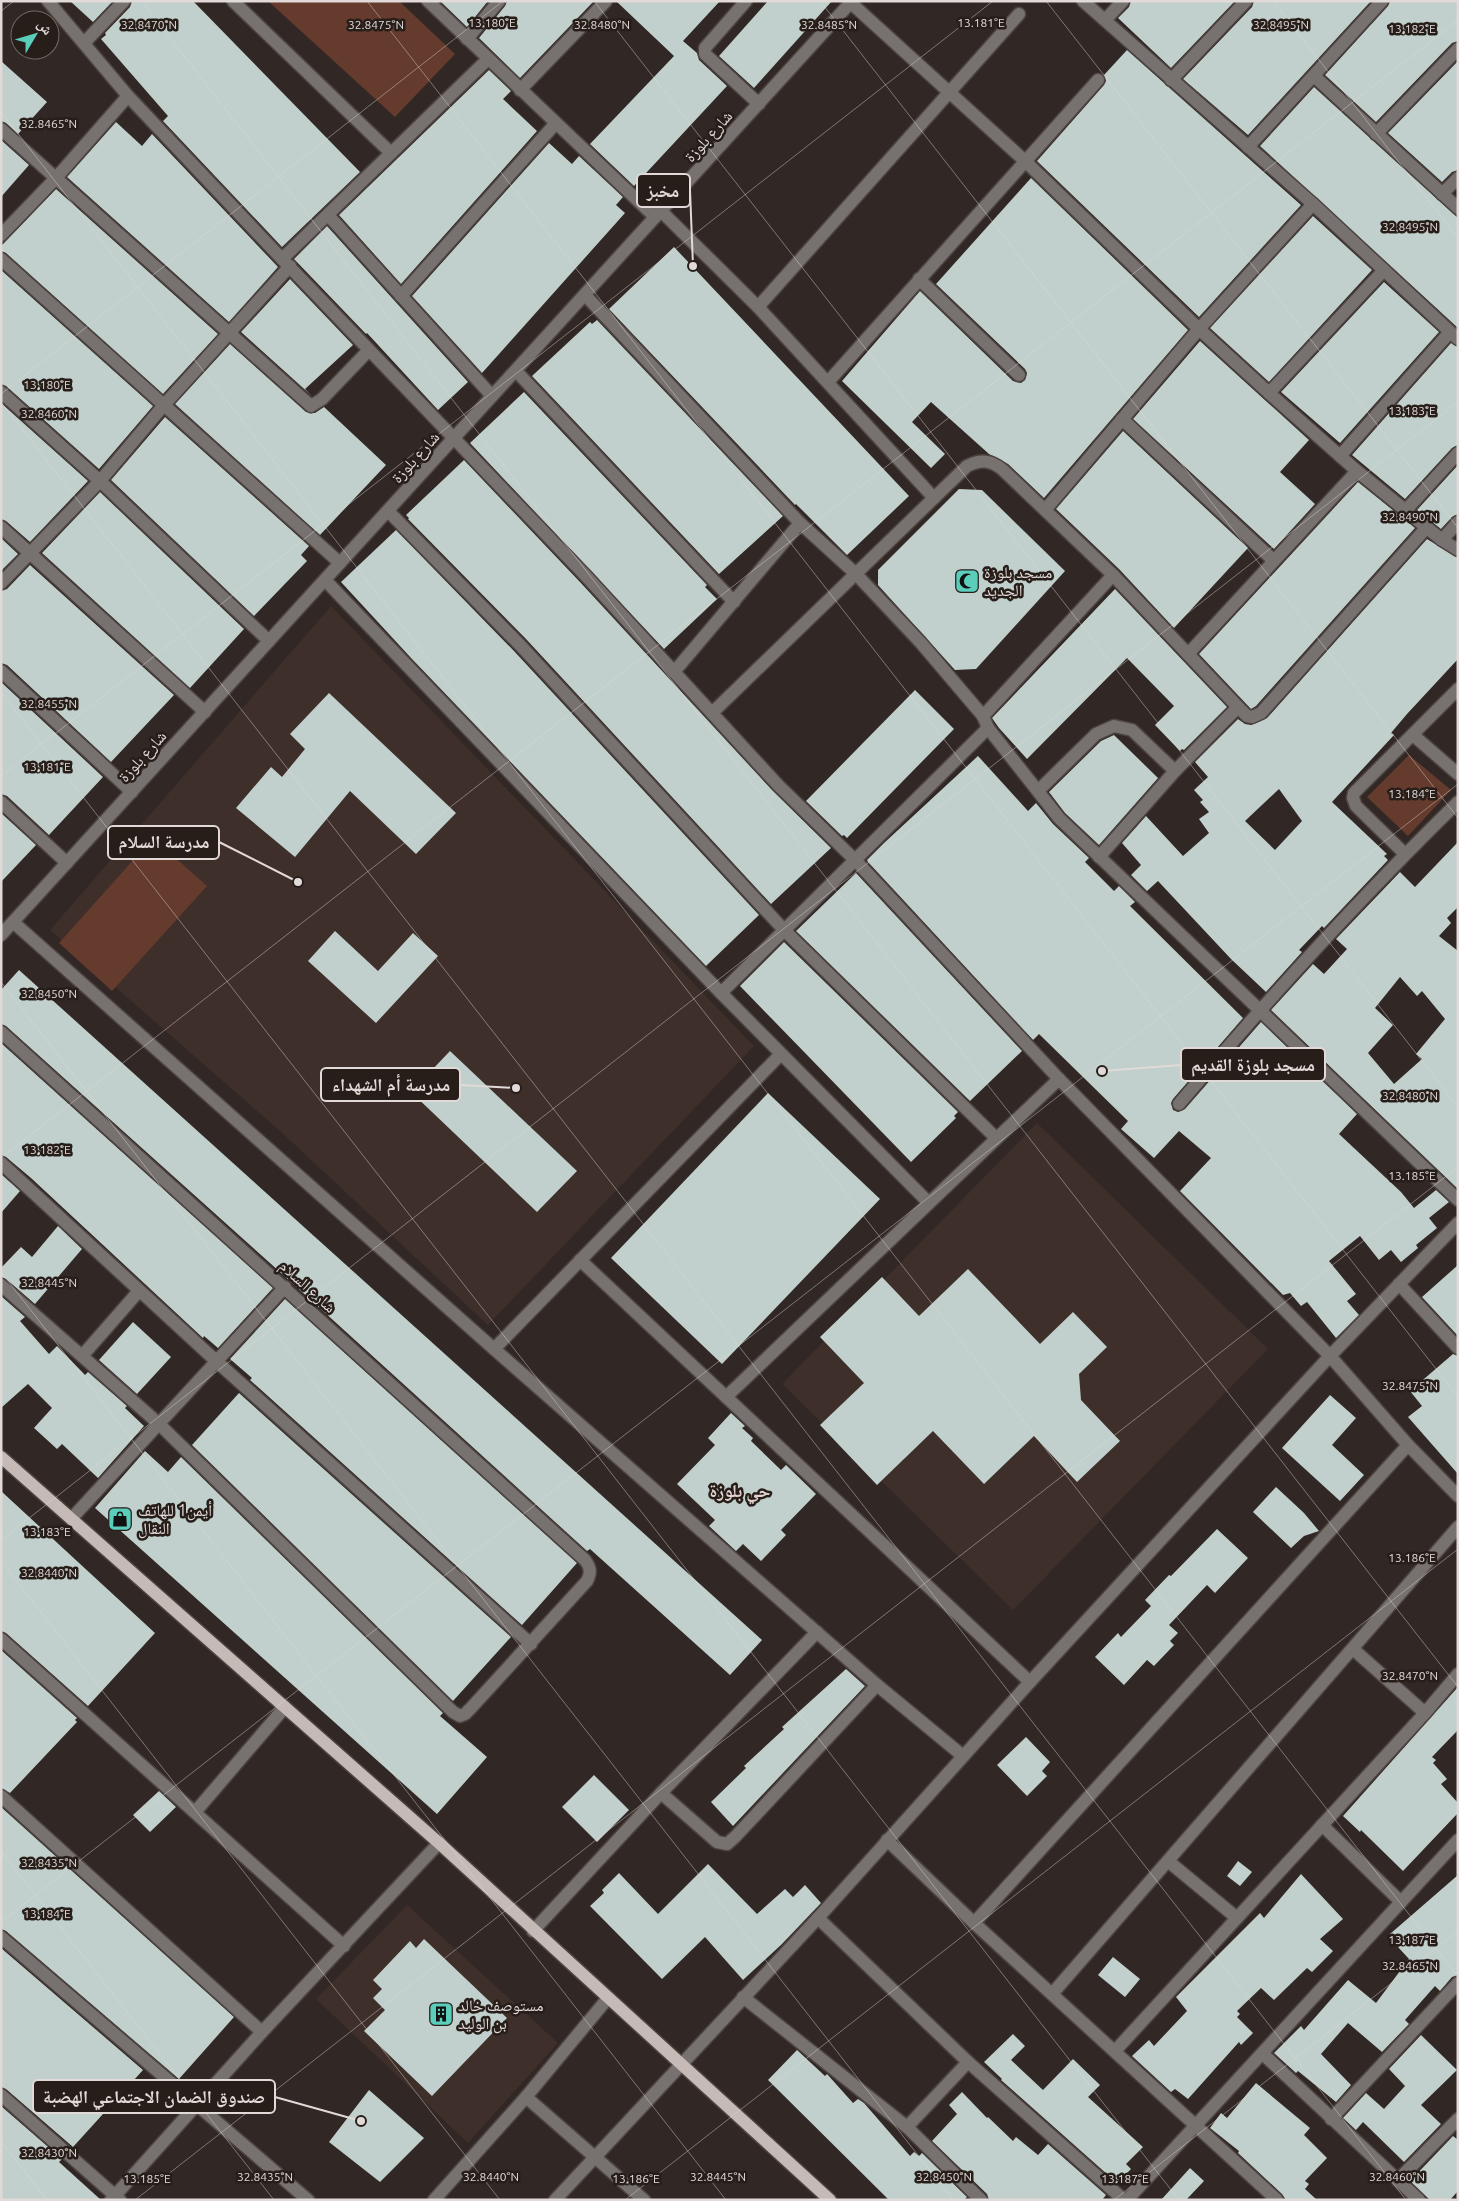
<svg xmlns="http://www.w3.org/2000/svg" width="1459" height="2201" font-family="Ubuntu,'Noto Naskh Arabic',sans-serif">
<rect width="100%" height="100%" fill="#312724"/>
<g fill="#3f2f2a">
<polygon points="331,606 754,1046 488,1325 280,1131 50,930"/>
<polygon points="1037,1123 1268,1349 1013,1610 782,1384"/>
<polygon points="407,1905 558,2043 468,2143 316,1999"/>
</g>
<g fill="#643b2c">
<polygon points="268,1 399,1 455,54 395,117"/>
<polygon points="1409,755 1451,790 1408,836 1367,797"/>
<polygon points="153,838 207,886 112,991 59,943"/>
</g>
<g fill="#c1d0cc" fill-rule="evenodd">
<polygon points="70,1 113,1 93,22"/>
<polygon points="132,1 193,1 360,172 282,247 163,121 168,116 101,39 106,35 105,33 130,7"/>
<polygon points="440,1 488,1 467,27"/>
<polygon points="507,1 594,1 520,78 479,38 505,6"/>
<polygon points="616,1 720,1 683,41 697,53 699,60 727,86 634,186 590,144 674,56"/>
<polygon points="768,1 832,1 754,88 719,56"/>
<polygon points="1131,1 1235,1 1171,68 1118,18 1129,7"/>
<polygon points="1254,1 1371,1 1248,135 1183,79 1252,7"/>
<polygon points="1390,1 1458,1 1458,41 1452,43 1376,122 1325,75 1388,6"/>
<polygon points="1127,50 1301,205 1199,317 1037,161 1104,85 1106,81 1104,75"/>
<polygon points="1,61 47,102 18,134 6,123 1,121"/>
<polygon points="1458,61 1458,170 1452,172 1442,182 1388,133"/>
<polygon points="489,70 511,91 503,99 537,131 401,284 339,215"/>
<polygon points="1314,87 1458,218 1458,328 1260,146"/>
<polygon points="116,122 142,146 152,134 278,267 229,322 67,177"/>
<polygon points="1,140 29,165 1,197"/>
<polygon points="549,143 572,164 579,156 623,197 616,205 625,213 482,373 412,296"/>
<polygon points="1031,178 1188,330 1044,498 1008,464 989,454 931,402 912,422 945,454 931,468 842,381 920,291 1013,381 1021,383 1025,380 1027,373 1025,369 936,284"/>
<polygon points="56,189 218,334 163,394 6,253 1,251 1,246 5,242"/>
<polygon points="1313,216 1372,270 1269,382 1210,328"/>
<polygon points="327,226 468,382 438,410 367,333 366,334 294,259"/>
<polygon points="674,247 909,496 847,555 796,504 795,505 609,309"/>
<polygon points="1,270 153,406 99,469 6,386 1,384"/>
<polygon points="290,279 353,345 305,389 312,396 241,332"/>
<polygon points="1384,282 1439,332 1340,443 1281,392"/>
<polygon points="597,320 783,516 719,574 532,376 590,322 592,324"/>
<polygon points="1200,341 1309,440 1280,472 1315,504 1274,549 1133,419"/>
<polygon points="1451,343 1458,347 1458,445 1452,448 1405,499 1352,455"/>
<polygon points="230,344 306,412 315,413 324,407 386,465 320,535 175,404"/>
<polygon points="524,392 707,585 705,587 717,599 664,649 470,443"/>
<polygon points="1,403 88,481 30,542 6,521 1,519"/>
<polygon points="165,417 309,546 301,555 307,561 254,616 111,480"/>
<polygon points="1123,431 1248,548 1174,628 1119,569 1056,509"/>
<polygon points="464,460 580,582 772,790 831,848 771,904 526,639 408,519 409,518 406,515"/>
<polygon points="1458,465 1458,514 1452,517 1441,529 1417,510"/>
<polygon points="1358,482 1415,528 1256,706 1251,709 1199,654"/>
<polygon points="959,489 982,490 1065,571 976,669 955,670 878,585 878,570"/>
<polygon points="100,492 244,629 190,688 42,553"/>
<polygon points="396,530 514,651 759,915 706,966 412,659 341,582"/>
<polygon points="1,538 18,554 1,571"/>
<path d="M1427,539l31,19v101l-51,55 -16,19 3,2 -62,67 55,52 -3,2 4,4 -64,68 -2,-2 -23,24 3,2 -36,40 -35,-33 -73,-78 -11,10 -16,-16 10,-10 -19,-22 24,-27 37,40 26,-23 -10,-14 10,-7 -9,-10 3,-2 -9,-10 14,-13 -13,-15 43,-43 7,5 6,1 16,-7zM1279,789l23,32 -27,29 -30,-29z"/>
<polygon points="30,565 174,695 111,762 7,665 1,663 1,591 7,589"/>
<polygon points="1115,589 1227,707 1184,750 1182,749 1180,751 1155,725 1174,706 1127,658 1027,759 999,728 992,718"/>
<polygon points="1,682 103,777 49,835 7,796 1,794"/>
<polygon points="915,690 954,729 847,838 844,835 842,836 806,801"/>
<polygon points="329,693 456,813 416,854 350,791 295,857 236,808 271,767 282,777 305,749 290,734"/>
<polygon points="1114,735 1158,778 1099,845 1065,813 1049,792 1101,741"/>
<polygon points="978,756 1028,811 1036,803 1053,824 1089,858 1085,862 1114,891 1119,886 1135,902 1130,906 1243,1018 1173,1099 1171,1103 1173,1110 1178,1112 1185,1109 1261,1022 1357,1114 1339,1134 1401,1192 1414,1208 1436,1190 1449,1202 1429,1218 1437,1228 1416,1245 1418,1248 1401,1262 1391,1250 1379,1260 1360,1236 1329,1261 1356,1294 1347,1301 1359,1315 1336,1338 1307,1302 1301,1306 1290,1293 1283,1295 1180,1191 1211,1158 1179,1131 1154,1158 1121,1129 1128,1121 1039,1034 1033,1040 868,862 867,860 884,843"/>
<polygon points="1,813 36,845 1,882"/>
<path d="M1458,842v65l-11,11 4,5 -12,13 19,15v238l-187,-179 42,-46 11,10 23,-25 -11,-10 64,-67 15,15zM1400,977l17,19 5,-5 23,28 -29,35 6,5 -28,25 -26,-31 25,-28 -18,-17z"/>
<polygon points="856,873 1022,1051 970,1101 796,931"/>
<polygon points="335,931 378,971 413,933 438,956 376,1023 308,961"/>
<polygon points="784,942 958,1112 954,1116 956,1118 911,1162 740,986"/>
<polygon points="19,970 762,1640 730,1675 590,1549 587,1551 290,1281 6,1026 1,1024 1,990"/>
<polygon points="1,1043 273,1288 218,1348 204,1336 203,1338 31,1178 6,1157 1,1155"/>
<polygon points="450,1051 577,1171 537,1212 411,1092"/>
<polygon points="768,1093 880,1199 722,1364 611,1258"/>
<polygon points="1,1174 20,1191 1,1213"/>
<polygon points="58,1226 82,1249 35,1304 6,1279 1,1277 1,1268 21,1247 32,1257"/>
<polygon points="1458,1265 1458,1336 1422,1297"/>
<polygon points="968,1269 1040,1344 1073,1312 1107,1347 1079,1374 1081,1400 1120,1441 1077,1482 1034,1436 984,1484 933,1431 877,1485 820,1425 864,1383 820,1337 882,1277 919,1316"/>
<polygon points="1,1296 25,1317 20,1321 49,1354 57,1346 85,1375 88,1372 127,1406 125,1408 144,1426 98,1478 62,1444 57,1449 34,1428 52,1408 28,1384 1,1408"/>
<polygon points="285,1299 577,1563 522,1625 250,1380 252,1378 230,1359"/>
<polygon points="133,1322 171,1357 137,1394 99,1360"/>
<polygon points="1453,1354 1458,1356 1458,1474 1408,1417 1422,1406 1410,1391"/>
<polygon points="239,1393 511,1637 453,1701 192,1445"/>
<polygon points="1330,1395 1356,1418 1332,1445 1364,1475 1340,1501 1282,1448"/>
<polygon points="731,1413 745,1426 742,1428 753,1438 751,1441 781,1470 786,1465 816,1494 781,1530 786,1535 761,1561 743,1544 736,1551 709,1526 715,1520 677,1484 715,1445 708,1438"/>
<polygon points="145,1451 168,1472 181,1457 443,1713 440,1716 487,1757 437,1814 95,1508"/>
<polygon points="1276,1487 1304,1513 1319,1531 1304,1536 1291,1548 1253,1512"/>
<polygon points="1,1491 155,1633 88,1706 6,1633 1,1631"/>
<polygon points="1217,1529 1248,1558 1215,1593 1207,1585 1169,1625 1178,1633 1170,1641 1174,1645 1154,1666 1147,1660 1124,1685 1095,1657 1118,1633 1121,1637 1151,1606 1145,1600 1169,1575 1171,1576"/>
<polygon points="1,1650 77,1718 75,1720 77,1722 10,1793 1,1788"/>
<polygon points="846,1669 865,1686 733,1826 711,1802 746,1768 744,1766 784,1729 782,1727"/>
<polygon points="1458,1687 1458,1730 1432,1757 1436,1760 1433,1763 1447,1779 1441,1784 1458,1803 1458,1813 1403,1871 1361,1830 1360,1832 1343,1816"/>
<polygon points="1026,1737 1050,1762 1042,1771 1047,1776 1027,1796 997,1765"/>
<polygon points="594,1775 629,1810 597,1842 562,1807"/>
<polygon points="159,1791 176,1807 150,1832 133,1815"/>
<polygon points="1,1807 234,2017 179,2079 6,1931 1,1929"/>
<polygon points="1238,1861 1252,1872 1240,1886 1227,1876"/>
<polygon points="708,1864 757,1914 785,1889 793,1897 805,1885 821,1903 782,1944 743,1980 705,1937 662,1979 590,1906 604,1893 602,1890 619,1873 658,1914"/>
<polygon points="1301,1874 1343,1919 1320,1939 1333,1951 1312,1972 1307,1968 1274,2000 1261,1988 1237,2011 1240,2014 1237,2017 1253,2033 1241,2045 1239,2042 1188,2099 1175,2089 1171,2092 1132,2056 1149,2040 1154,2046 1187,2011 1176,1997 1260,1913 1264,1918"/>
<polygon points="1458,1875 1458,1975 1452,1977 1440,1991 1435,1986 1405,2020 1409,2024 1382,2052 1348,2023 1321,2054 1351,2085 1336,2102 1298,2071 1296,2073 1274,2053 1301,2026 1304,2030 1348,1980 1376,2003 1409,1959 1398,1947 1401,1945 1390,1934"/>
<polygon points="424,1939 507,2018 432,2096 364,2031 385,2010 373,1998 382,1989 373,1980 410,1941 416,1948"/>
<polygon points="1,1948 143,2070 73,2147 6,2089 1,2087"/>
<polygon points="1113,1957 1140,1979 1125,1997 1098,1975"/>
<polygon points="1013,2034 1025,2046 1011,2060 1043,2090 1073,2059 1100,2085 1088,2097 1143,2147 1126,2164 1131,2169 1117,2183 1001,2080 1002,2079 984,2062"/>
<polygon points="1421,2035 1457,2070 1421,2105 1441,2124 1404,2162 1363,2122 1356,2130 1343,2118 1366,2093 1384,2109 1405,2086 1389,2069"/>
<polygon points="797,2050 825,2076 827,2074 853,2103 858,2099 864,2103 910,2156 914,2152 919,2156 922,2153 967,2197 964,2200 889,2200 768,2080"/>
<polygon points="1256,2083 1310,2128 1304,2135 1327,2158 1305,2181 1309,2184 1305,2189 1317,2200 1286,2200 1282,2194 1238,2153 1239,2151 1210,2128 1221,2113 1227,2118"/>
<polygon points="369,2090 424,2138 380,2182 329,2142"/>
<polygon points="962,2092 987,2118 988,2117 1013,2141 1016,2137 1038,2155 1048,2144 1106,2195 1102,2200 989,2200 987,2194 932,2141 957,2114 949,2105"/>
<polygon points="1,2106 62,2159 59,2162 101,2200 1,2200"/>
<polygon points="1453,2136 1458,2140 1458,2191 1450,2200 1430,2200 1410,2181"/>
<polygon points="1190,2168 1204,2181 1186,2200 1161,2200"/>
</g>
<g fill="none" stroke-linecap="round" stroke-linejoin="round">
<g stroke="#4d4441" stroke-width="15">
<g id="minor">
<polyline points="48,1 128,96 282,259 586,576 778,785 856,861 1059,1079 1330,1356 1408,1445 1458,1496"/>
<polyline points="233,1 391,153"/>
<polyline points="428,1 655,217"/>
<polyline points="746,1 705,48 705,54 759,104"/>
<polyline points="1083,1 1313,204 1458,339"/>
<polyline points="851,3 1025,161 1199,329 1269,393 1357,471 1442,540 1458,550"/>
<polyline points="1105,20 1123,1"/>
<polyline points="467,39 499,1"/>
<polyline points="84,43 124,1"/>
<polyline points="1314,76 1458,208"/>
<polyline points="1171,80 1246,1"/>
<polyline points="520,90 606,1"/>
<polyline points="1,129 311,406 322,399 369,350"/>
<polyline points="1376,134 1458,49"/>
<polyline points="1248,147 1382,1"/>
<polyline points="1442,194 1458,178"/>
<polyline points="661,211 758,307 934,498"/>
<polyline points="328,215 492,396"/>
<polyline points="1,235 56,178 128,96"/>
<polyline points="1,259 340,563"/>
<polyline points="282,259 488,59"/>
<polyline points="919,279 1019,375"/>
<polyline points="585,295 800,523 856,574 921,643 983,716"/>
<polyline points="401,296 556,123"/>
<polyline points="758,307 1019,14"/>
<polyline points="516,371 734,602"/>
<polyline points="828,382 1098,80"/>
<polyline points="1,392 100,481 269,641"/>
<polyline points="1269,393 1384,270"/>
<polyline points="1122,419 1273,560"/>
<polyline points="1340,456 1450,332"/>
<polyline points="1045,510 1199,329 1313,204"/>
<polyline points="388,511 520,645 785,931 996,1138"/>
<polyline points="1405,511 1458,453"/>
<polyline points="1,527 205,712"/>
<polyline points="1442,540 1458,522"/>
<polyline points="325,580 721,993 929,1203"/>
<polyline points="1,583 100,481 164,405 290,266"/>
<polyline points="1188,654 1357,471"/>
<polyline points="1,671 132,792"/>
<polyline points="674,672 800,523"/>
<path d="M712,713l255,-247c14,-7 24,-6 36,4l110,105 125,132 9,9 5,1 9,-4 166,-186"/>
<polyline points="988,728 1059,818 1458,1200"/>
<polyline points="1413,735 1458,774"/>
<polyline points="1039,790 1096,734 1114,726 1132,730 1175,771"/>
<polyline points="1,802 67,863"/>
<polyline points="1405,854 1356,806 1353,798 1354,793 1458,689"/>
<polyline points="1099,857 1175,771 1238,707"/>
<polyline points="13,922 494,1349 877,1685 963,1756"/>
<polyline points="1,935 852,1"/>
<polyline points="721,993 988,728 983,716 1113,575"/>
<path d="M1,1032l584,528c6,8 6,13 2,21l-116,127 -6,6 -5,2 -7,-4 -295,-289 -157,-138"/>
<path d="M1179,1104c89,-105 181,-206 279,-302"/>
<polyline points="1,1163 215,1360 531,1644"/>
<polyline points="580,1260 1030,1682"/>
<polyline points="1399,1284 1458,1348"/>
<polyline points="494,1349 780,1055"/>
<polyline points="82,1356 139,1291"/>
<polyline points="726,1397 1059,1079"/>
<polyline points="72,1518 285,1287"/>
<polyline points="1,1639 344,1946"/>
<polyline points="1353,1649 1425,1713"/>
<polyline points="661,1793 717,1842 727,1844 735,1837 877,1685"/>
<polyline points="1,1796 262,2032"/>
<polyline points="196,1811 285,1707"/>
<polyline points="1322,1825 1401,1902"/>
<polyline points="887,1840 974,1923 1277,2200"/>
<polyline points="1168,1861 1237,1918"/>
<polyline points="818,1918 968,2062 1124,2200"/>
<polyline points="974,1923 1408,1445"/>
<polyline points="533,1931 661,1793 817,1632"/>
<polyline points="1,1937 308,2200"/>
<polyline points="1052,1994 1458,1527"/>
<polyline points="743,1997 907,2127 981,2200"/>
<polyline points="1115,2051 1425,1713 1458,1674"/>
<polyline points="1263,2054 1419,2200"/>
<polyline points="1,2095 120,2200"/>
<polyline points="526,2097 644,2200"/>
<polyline points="1331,2119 1458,1983"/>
<polyline points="907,2127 968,2062"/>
<polyline points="1398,2180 1458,2119"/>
<polyline points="111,2200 262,2032 439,1843"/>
<polyline points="434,2200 526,2097 608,1998"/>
<polyline points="555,2200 818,1918 1030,1682 1330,1356 1458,1223"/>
<polyline points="1127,2200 1458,1840"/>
</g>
</g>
<g stroke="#4d4441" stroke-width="15">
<polyline id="major" points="1,1457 439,1843 830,2200"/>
</g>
<use href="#minor" stroke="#777270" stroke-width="12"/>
<use href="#major" stroke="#c5bab6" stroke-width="12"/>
</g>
<path fill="none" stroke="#e1dad8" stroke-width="1" stroke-opacity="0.45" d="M141,1l1317,1686M367,1l1091,1396M594,1l864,1106M820,1l638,817M1046,1l412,527M1273,1l185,237M1,11l13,-10M1,112l1457,1865M1,394l502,-393M1,402l1405,1798M1,692l1178,1508M1,776l992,-775M1,982l952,1218M1,1158l1457,-1138M1,1272l725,928M1,1540l1457,-1138M1,1561l499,639M1,1851l273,349M1,1922l1457,-1138M1,2141l46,59M135,2200l1323,-1033M625,2200l833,-651M1114,2200l344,-269"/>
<defs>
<g id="mosque-square" transform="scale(1.25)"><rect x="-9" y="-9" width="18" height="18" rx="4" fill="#5bcebb" stroke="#271e1a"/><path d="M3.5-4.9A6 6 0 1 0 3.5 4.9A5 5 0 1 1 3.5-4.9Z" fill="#111"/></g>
<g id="shop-square" transform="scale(1.25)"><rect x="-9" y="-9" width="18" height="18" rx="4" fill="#5bcebb" stroke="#271e1a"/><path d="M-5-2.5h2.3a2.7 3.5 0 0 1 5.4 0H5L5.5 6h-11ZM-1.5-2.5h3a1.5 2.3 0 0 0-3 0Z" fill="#111"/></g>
<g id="building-square" transform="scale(1.25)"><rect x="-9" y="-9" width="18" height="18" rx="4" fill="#5bcebb" stroke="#271e1a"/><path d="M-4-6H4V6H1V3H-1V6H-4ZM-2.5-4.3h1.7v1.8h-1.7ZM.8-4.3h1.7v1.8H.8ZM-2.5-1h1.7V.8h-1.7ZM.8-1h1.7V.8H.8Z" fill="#111"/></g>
</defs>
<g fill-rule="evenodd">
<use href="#mosque-square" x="967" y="581"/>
<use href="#shop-square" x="120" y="1519"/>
<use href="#building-square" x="441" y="2014"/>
</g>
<g text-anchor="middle" stroke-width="5" stroke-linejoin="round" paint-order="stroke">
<g font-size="16" fill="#e1dad8" stroke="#271e1a">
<text transform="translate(708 136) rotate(-48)" y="6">شارع بلوزة</text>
<text transform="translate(415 457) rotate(-48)" y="6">شارع بلوزة</text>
<text transform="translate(142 756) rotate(-48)" y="6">شارع بلوزة</text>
<text transform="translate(308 1286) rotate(42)" y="6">شارع السلام</text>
</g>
<g font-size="16" fill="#e1dad8" stroke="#271e1a" text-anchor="start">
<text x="984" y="578">مسجد بلوزة<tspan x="984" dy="18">الجديد</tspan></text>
<text x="138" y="1516">أيمن1 للهاتف<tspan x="138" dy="18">النقال</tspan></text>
<text x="458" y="2011">مستوصف خالد<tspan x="458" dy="18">بن الوليد</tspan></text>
</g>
<g font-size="18" font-weight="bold" fill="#e1d3cf" stroke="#271e1a">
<text x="740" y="1497">حي بلوزة</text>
</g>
</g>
<g font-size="12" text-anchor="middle" fill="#e1dad8" stroke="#271e1a" stroke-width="5" stroke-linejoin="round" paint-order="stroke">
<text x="492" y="27">13.180°E</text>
<text x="981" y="27">13.181°E</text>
<text x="149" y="29">32.8470°N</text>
<text x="376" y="29">32.8475°N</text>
<text x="602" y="29">32.8480°N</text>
<text x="829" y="29">32.8485°N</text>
<text x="1281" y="29">32.8495°N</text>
<text x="1412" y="33">13.182°E</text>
<text x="49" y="128">32.8465°N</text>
<text x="1410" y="231">32.8495°N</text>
<text x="47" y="389">13.180°E</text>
<text x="1412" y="415">13.183°E</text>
<text x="49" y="418">32.8460°N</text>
<text x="1410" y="521">32.8490°N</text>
<text x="49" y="708">32.8455°N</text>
<text x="47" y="771">13.181°E</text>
<text x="1412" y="798">13.184°E</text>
<text x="49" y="998">32.8450°N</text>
<text x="1410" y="1100">32.8480°N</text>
<text x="47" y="1154">13.182°E</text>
<text x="1412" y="1180">13.185°E</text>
<text x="49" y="1287">32.8445°N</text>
<text x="1410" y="1390">32.8475°N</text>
<text x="47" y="1536">13.183°E</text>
<text x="1412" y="1562">13.186°E</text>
<text x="49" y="1577">32.8440°N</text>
<text x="1410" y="1680">32.8470°N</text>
<text x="49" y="1867">32.8435°N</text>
<text x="47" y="1918">13.184°E</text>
<text x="1412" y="1944">13.187°E</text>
<text x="1410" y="1970">32.8465°N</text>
<text x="49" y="2157">32.8430°N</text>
<text x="265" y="2181">32.8435°N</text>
<text x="491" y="2181">32.8440°N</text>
<text x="718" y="2181">32.8445°N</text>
<text x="944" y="2181">32.8450°N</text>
<text x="1397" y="2181">32.8460°N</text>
<text x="147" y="2183">13.185°E</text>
<text x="636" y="2183">13.186°E</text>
<text x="1125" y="2183">13.187°E</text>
</g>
<path fill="none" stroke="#e1dad8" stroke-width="2" d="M693 266L690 190M298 882L219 842M1102 1071L1181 1065M516 1088L460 1085M361 2121L275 2097"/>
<g fill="#e1dad8" stroke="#271e1a" stroke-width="2">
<circle cx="693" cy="266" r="5"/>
<circle cx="298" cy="882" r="5"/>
<circle cx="1102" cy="1071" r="5"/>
<circle cx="516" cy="1088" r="5"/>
<circle cx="361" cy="2121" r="5"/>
</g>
<g fill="#271e1a" stroke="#e1dad8" stroke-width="2">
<rect x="637" y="174" width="53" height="33" rx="5"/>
<rect x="108" y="826" width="111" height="33" rx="5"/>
<rect x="1181" y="1048" width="144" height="33" rx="5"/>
<rect x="321" y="1068" width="139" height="33" rx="5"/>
<rect x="33" y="2080" width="242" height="33" rx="5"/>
</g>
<g font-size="18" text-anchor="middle" font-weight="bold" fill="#e1dad8">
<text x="663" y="197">مخبز</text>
<text x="164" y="848">مدرسة السلام</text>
<text x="1253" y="1071">مسجد بلوزة القديم</text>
<text x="391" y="1091">مدرسة أم الشهداء</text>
<text x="154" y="2103">صندوق الضمان الاجتماعي الهضبة</text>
</g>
<rect width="1459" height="2201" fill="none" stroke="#e1dad8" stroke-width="5"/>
<g transform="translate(35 35) rotate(52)"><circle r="24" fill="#271e1a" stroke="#716966"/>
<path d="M0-4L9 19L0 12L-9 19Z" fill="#5bcebb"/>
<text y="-8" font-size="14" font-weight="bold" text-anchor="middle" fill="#e1dad8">ش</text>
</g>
</svg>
